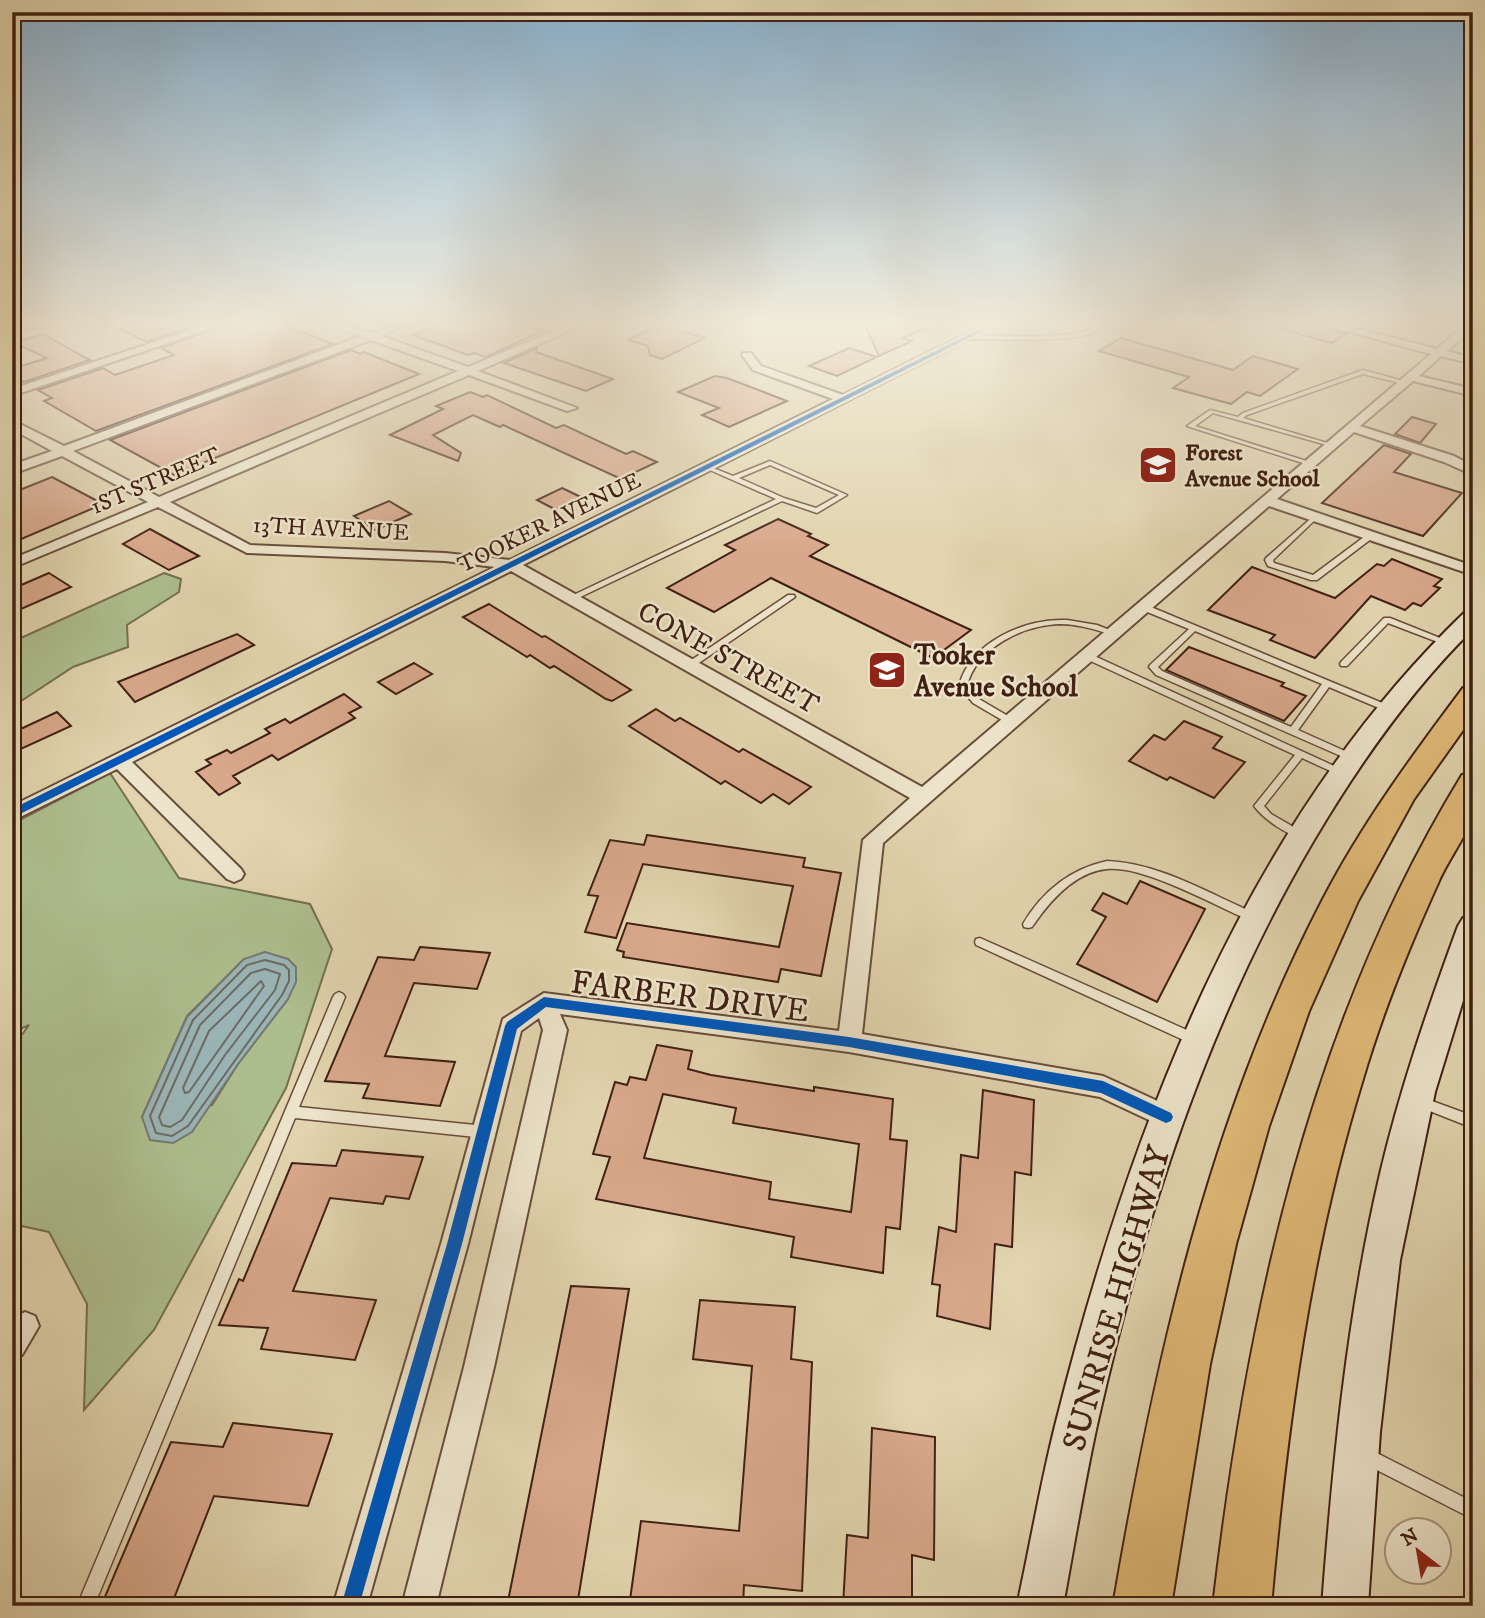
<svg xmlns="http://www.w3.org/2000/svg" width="1485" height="1618" font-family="'IM FELL DW Pica',serif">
<rect width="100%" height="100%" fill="#e1d4ae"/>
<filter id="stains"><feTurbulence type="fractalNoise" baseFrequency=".00286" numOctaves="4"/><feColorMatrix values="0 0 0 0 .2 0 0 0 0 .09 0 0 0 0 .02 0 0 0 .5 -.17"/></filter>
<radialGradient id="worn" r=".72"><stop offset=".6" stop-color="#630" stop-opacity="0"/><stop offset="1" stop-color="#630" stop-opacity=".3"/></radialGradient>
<g fill="#adbe8e" stroke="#766f50" stroke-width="2" fill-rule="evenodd">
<polygon points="164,573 181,579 179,592 127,625 128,647 73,667 12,707 12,642"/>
<path d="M110,773l69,105 131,26 22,45 -46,139 -132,242 -70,80 3,-106 -38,-72 -37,-8v-164l6,-20 11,-15 -17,8v-209zM244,959l44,40 -50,65 -26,41 -70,12 45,-101z"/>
</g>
<polygon fill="#9ab5b6" stroke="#767975" stroke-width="2" points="265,952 288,959 296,967 296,982 288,999 238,1064 192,1132 173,1143 150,1140 142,1117 187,1017 244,959"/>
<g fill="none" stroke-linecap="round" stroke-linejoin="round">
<g stroke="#6d6a64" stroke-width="2">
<polygon points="265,960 284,965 289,970 289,981 282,995 188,1126 172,1136 156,1133 150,1116 193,1020 247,965"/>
<polygon points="265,969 280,974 275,990 225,1055 182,1120 170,1127 162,1125 159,1117 200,1025 251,973"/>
<polygon points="261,981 264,986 189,1092 185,1093 183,1088 209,1031"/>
</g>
</g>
<g fill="#d9a88c" stroke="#402013" stroke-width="2" fill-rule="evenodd">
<polygon points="143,322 207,322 147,342 119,329"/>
<polygon points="233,322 277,322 333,344 96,431 44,401 52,398 38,390 103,368 115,375 174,355 161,348"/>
<polygon points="449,322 514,322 542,331 486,357 474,353 468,355 413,335"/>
<polygon points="864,322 939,322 903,338 912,341 879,356"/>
<polygon points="1277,322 1311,322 1346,334 1332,343 1276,328"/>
<polygon points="657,324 705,338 662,359 650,355 648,346 628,340"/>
<polygon points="43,334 90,360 24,382 12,376 12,369 47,358 14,343"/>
<polygon points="1121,338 1233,370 1253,356 1298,369 1260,396 1247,392 1231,404 1173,388 1189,377 1099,351"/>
<polygon points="537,348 536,352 613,379 586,391 504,363"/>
<polygon points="849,348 877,357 837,376 809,366"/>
<polygon points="351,350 360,354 364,352 419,374 174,475 110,440"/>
<polygon points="715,376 727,378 787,401 729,427 702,415 719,408 678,392"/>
<polygon points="470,392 483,397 487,395 556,428 564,425 626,454 633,451 657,462 621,479 503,425 500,427 473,415 433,435 461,453 458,461 390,435 443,409 436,406"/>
<polygon points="1412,417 1436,424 1420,443 1395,434"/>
<polygon points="1384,445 1411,454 1394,472 1462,493 1423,536 1322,503"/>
<polygon points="52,477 103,504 12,543 12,493"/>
<polygon points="562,488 583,498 556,510 537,500"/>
<polygon points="389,501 411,514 375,530 354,516"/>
<polygon points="778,519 811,534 808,536 828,545 810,556 971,630 933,658 771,578 714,612 667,588 735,550 725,545"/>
<polygon points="150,529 199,556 169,570 123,544"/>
<polygon points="1392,559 1442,579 1434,586 1440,588 1421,606 1413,603 1405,610 1371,596 1315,658 1270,640 1275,635 1208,610 1252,567 1335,598 1377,564 1384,566"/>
<polygon points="49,573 71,587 12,613 12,589"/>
<polygon points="489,604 542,637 545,636 631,690 612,701 606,699 554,666 550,668 530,655 527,657 463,617"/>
<polygon points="237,634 254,645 135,702 118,682"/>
<polygon points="1189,647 1284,683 1281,686 1306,696 1284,721 1166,670"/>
<polygon points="414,663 432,674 396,694 378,682"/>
<polygon points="344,694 361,707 349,713 355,718 278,760 272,755 233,776 240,783 219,795 196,772 211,764 206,760 227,750 231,753 270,733 265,729 285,719 290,723"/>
<polygon points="656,709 675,721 680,718 739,752 743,749 811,787 789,804 773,794 761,803 725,781 721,784 629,726"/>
<polygon points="57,712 71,726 12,753 12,733"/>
<polygon points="1184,721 1222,737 1213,748 1245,762 1214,798 1170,777 1167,780 1129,761 1154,735 1165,740"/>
<polygon points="647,835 805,858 803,867 841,873 821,976 781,969 778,982 623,957 624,952 617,950 627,923 779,947 793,886 643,864 616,938 585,932 598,896 588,895 610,840 644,845"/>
<polygon points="1140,881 1205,909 1157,1002 1077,964 1106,917 1092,910 1103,893 1127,904"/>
<polygon points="420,947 490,953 477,989 414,983 385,1056 455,1062 440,1106 363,1098 369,1084 325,1081 378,957 414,960"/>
<path d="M657,1045l35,6 -4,18 23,6 103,16v-4l79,12 -3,40 17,2 -7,88 -14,-2 -3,46 -92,-16 3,-20 -198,-38 14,-42 -17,-3 22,-72 12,3 3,-8 16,3zM663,1094l73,14 -3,15 126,21 -8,68 -82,-13 2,-17 -127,-24z"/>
<polygon points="983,1090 1034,1100 1031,1175 1015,1172 1012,1247 995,1244 990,1329 937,1316 940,1285 932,1284 939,1227 956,1232 961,1155 978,1158"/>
<polygon points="342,1150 423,1157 409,1199 386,1196 383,1204 330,1198 293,1291 376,1300 355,1360 261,1349 268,1328 219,1325 239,1279 243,1281 292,1163 336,1166"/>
<polygon points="571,1286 629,1289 577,1606 507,1606"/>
<polygon points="700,1300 795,1307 791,1359 812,1362 802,1591 744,1585 743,1606 677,1606 630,1600 641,1521 739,1531 752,1366 693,1359"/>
<polygon points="233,1423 332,1434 308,1506 214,1496 171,1606 101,1606 171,1442 223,1447"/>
<polygon points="872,1428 935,1437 934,1560 912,1555 912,1606 843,1606 847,1535 868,1538"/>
</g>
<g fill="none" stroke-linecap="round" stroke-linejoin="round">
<g stroke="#684d3a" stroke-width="3">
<g id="lane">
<path d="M1091,322h6l1,8c-21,14 -102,9 -130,9l-3,-2 3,-2c25,0 107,5 125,-7z"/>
<polygon points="1363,370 1407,382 1404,384 1363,374 1247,415 1243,418 1334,445 1334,447 1213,413 1195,426 1313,463 1313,465 1309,465 1187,426 1210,410 1238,417 1243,413"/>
<path d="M770,461l77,34 -30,18 -35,-12 -208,99h-3l-4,-2 209,-99 -73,-32 5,-1 25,10zM770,465l69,30 -23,13 -32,-10 -45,-20z"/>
<polygon points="1315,515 1317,516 1317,518 1273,560 1274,563 1313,575 1368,534 1374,534 1375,536 1317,580 1311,580 1268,566 1265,560 1266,558"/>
<polygon points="788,595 794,595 795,597 693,667 687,667 686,665 687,663"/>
<path d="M1140,605h6l246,102 1,2 -1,2h-6l-57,-24 -31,43 58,26 2,2 -5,3 -3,-1 -194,-85 -7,-8 1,-2 39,-36 -49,-20zM1195,631l127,53 -31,43 -129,-56 -4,-4z"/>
<polygon points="1384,618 1390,618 1450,642 1449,644 1443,644 1388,623 1347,666 1341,666 1340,664 1341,662"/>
<path d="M1067,620l30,5 20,8 -4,2c-17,-5 -34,-11 -53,-11 -37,1 -84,24 -93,62l12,13 34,20 1,2 -1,2h-6l-34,-20 -14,-17c11,-44 66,-68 108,-66z"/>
<path d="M1084,654h6l255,117 2,2 -5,3 -3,-1 -37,-17 -38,48 7,8 33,19 2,2 -2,2c-15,1 -41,-19 -50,-31l41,-51 -211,-97z"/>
<path d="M1107,861c53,2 102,33 150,53l1,3 -1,3h-8c-35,-15 -106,-55 -142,-51 -33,3 -58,33 -75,58l-4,1 -4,-1 -1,-3c19,-32 47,-55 84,-63z"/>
<polygon points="980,938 1198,1035 1200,1039 1198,1043 1194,1044 1190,1043 976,945 975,942 976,939"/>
<polygon points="339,992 343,994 345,997 299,1107 485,1126 489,1128 491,1132 489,1136 485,1138 295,1118 94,1606 77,1606 333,997 335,994"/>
<polygon points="1421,1097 1473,1116 1473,1128 1417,1106 1415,1102 1417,1098"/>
<polygon points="1369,1449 1473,1502 1473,1519 1363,1463 1361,1457 1363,1451"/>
</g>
</g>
<g stroke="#684d3a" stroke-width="4">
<g id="street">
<polygon points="32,322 48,322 12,334 12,328"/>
<polygon points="215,322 230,322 12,396 12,389"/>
<path d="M326,322c18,0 30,10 44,10 11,1 28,-10 44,-10l-33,14 87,31 108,-45h14l-112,49 99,37 -10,3 -98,-36 -299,127 80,43 195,8 65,7 323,-161 -80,-29 -11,-15 1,-2h8l10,13 82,29 147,-73h13l-480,243 399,222 509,-433 -117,-32h17l106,27 31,-27h5v7l-26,22 26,7v6l-32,-8 -22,20 54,13v7l-60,-15 -53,45 94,30 19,10v9l-29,-13 -90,-30 -77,67 196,67v9l-204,-69 -386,337 -21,191 241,42 72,33 3,8 -3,8 -9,3 -66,-31 -251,-45 -289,-38 7,16 -73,337 -58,239h-34l62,-239 79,-337 -4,-12 -18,13 -53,213 -101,362h-34l108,-362 62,-225 41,-26 295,38 24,-191 47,-42 -399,-227 -379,191 109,107 3,5 -3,5 -7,3 -7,-3 -110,-110 -105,52v-15l483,-239 -50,-6 -198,-8 -89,-46 -146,61v-9l136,-57 -86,-46 -50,18v-9l40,-14 -40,-22v-9l52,26 297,-110zM371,340l87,31 -299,126 -86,-46z"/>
<polygon points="25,1312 35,1316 39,1326 22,1355 12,1359 12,1319"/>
</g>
</g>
<g stroke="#402013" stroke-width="4">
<g id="secondary">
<path d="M1473,611v18c-63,62 -114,135 -159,211 -107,181 -171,381 -217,585 -13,60 -23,121 -34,181h-46c13,-60 23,-120 38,-180 73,-292 188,-601 410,-814z"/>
<path d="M1473,915v53l-38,124 -35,168 -20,172 -12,174h-46c11,-145 25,-290 58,-432 20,-85 48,-166 78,-248l5,-8z"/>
</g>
</g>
<g stroke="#402013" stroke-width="4">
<g id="highway">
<path d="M1473,685v31l-59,83 -56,102 -49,110 -40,115 -33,118 -26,120 -39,242h-58c42,-244 95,-486 210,-707 39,-75 89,-143 140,-211z"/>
<path d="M1473,772c0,13 3,30 0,43 -5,18 -26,47 -34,66 -29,64 -56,130 -76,198 -53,172 -76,348 -92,527h-58c34,-290 95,-579 249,-831z"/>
</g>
</g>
<use href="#lane" fill="#ece3ca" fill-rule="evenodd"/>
<use href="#street" fill="#ece3ca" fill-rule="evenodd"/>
<use href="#secondary" fill="#ece3ca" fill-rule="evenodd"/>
<use href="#highway" fill="#e0ba77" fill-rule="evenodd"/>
<g stroke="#ece3ca" stroke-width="5">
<g id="cycleway">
<polygon points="994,322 1001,322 12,818 12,809"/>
<polygon points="544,997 849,1037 1103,1081 1171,1113 1173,1117 1171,1121 1166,1123 1101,1093 849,1047 546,1007 517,1029 462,1244 359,1606 341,1606 447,1244 505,1026 507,1022"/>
</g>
</g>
<use href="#cycleway" fill="#0057b8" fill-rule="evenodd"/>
</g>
<linearGradient id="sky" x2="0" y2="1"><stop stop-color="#89b4d4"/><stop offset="0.59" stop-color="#f2ecdb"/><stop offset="1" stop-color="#f2ecdb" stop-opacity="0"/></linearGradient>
<rect width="1485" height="549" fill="url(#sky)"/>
<defs>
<g id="school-square" transform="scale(2.0125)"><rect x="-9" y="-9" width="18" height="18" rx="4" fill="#8f2418" stroke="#ece3ca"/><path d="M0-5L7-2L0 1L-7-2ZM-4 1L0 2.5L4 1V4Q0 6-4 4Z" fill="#fff"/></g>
</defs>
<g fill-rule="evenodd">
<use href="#school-square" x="1158" y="465"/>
<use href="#school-square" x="887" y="670"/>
</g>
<g text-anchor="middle" stroke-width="5" stroke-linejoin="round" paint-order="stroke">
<g font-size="23" font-weight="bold" fill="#402013" stroke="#ece3ca" text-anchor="start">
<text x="1185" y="460">Forest<tspan x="1185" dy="26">Avenue School</tspan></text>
</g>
<g font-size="23" fill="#402013" stroke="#ece3ca">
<text transform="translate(155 480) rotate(-23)" y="8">1ST STREET</text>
<text transform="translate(549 522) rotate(-26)" y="8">TOOKER AVENUE</text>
<text transform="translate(331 528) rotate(3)" y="8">13TH AVENUE</text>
</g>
<g font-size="28" font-weight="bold" fill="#402013" stroke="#ece3ca" text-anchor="start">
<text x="914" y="664">Tooker<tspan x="914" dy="32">Avenue School</tspan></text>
</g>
<g font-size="28" fill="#402013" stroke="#ece3ca">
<text transform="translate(729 657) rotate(29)" y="10">CONE STREET</text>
</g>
<g font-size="33" fill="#402013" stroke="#ece3ca">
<text transform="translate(690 995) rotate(7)" y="12">FARBER DRIVE</text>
<text transform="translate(1115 1298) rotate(-74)" y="12">SUNRISE HIGHWAY</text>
</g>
</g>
<rect width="1485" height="1618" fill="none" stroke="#e1d4ae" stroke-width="42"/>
<rect x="14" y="14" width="1457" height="1590" fill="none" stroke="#402013" stroke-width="3.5"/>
<rect x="21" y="21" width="1443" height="1576" fill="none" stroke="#402013" stroke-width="2"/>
<g transform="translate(1418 1551) rotate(329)"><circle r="33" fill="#ece3ca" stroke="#a79581" stroke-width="2"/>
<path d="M0-5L12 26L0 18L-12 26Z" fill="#8f2418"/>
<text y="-10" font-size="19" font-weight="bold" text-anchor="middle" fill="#402013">N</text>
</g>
<rect width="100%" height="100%" filter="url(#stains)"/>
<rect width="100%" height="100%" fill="url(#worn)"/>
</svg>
